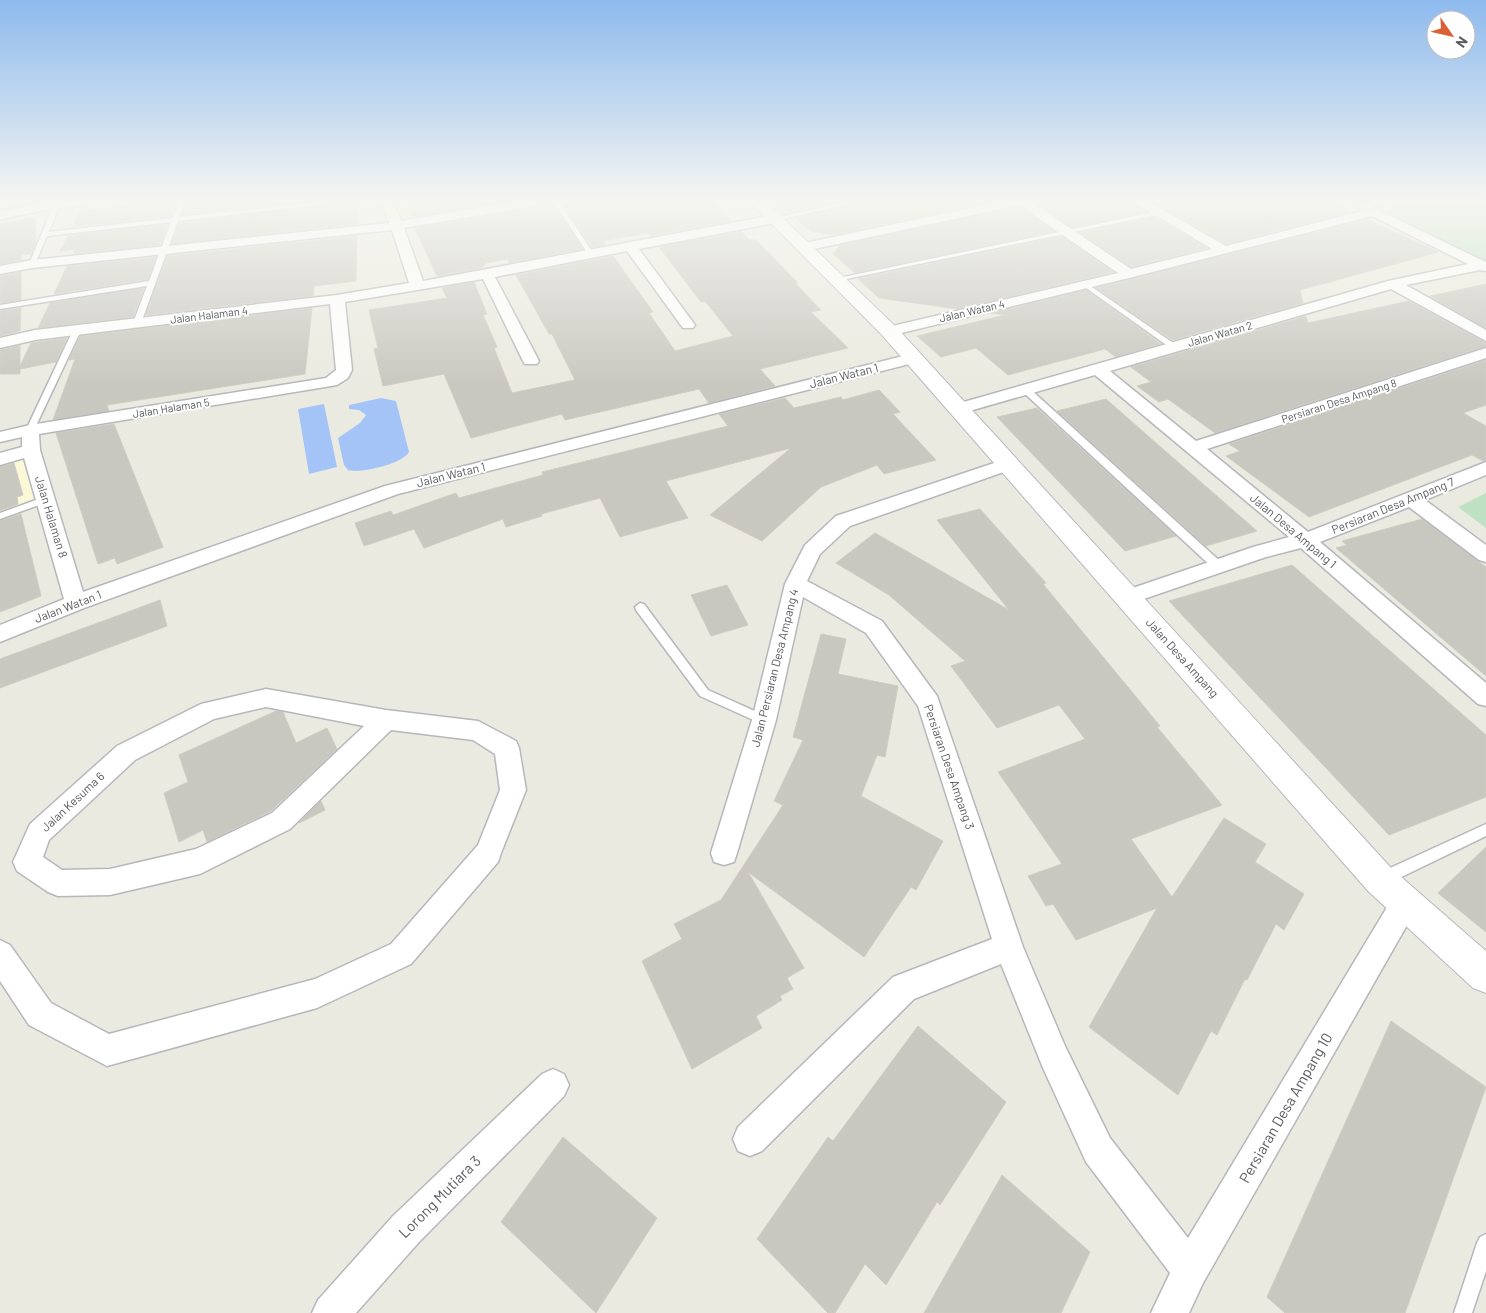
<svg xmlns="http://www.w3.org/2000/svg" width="1486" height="1313" font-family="Barlow,sans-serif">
<rect width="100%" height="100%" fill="#ebeae0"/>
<polygon fill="#faf8d6" points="24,456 37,500 0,513 0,464"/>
<g fill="#bee1c4">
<polygon points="1364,202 1378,202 1445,234 1381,202 1486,202 1486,261"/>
<polygon points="1486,493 1486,528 1458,507"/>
</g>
<g fill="#a4c4f8">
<path d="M381,398l15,3 13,51c-7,12 -49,22 -61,18l-4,-5 -6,-27 22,-15 6,-8 -7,-5 -10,-1v-4z"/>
<polygon points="324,404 337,467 309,474 298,409"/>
</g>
<g fill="#c8c7c0" stroke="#cfcdbf">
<polygon points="168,202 177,202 172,216 72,227 81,211"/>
<polygon points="187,202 300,202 182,215"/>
<polygon points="344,202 358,202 358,224 172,244 179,223"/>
<polygon points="406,202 499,202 411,217"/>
<polygon points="541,202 552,202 583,249 509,263 508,259 486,263 481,268 437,276 415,228 533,208"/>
<polygon points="562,202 712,202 731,221 650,236 648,233 603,241 605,245 592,247"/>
<polygon points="776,202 837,202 789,213"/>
<polygon points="861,202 989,202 833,235 810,231 795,218"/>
<polygon points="1035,202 1132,202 1146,212 1072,227"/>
<polygon points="1153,202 1328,202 1350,212 1226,244"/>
<polygon points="1019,207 1054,231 855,273 833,254 840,245"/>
<polygon points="35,217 36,242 31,254 21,255 21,260 0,264 0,224"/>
<polygon points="1155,217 1207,248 1131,267 1080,233"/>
<polygon points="1366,219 1439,252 1300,290 1303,303 1173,340 1096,288"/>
<polygon points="168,224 160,245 73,254 76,249 60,251 68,236"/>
<polygon points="741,231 749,240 755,239 798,283 796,284 821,310 811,312 848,348 760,369 775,386 709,403 699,389 565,420 562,414 471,438 444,374 383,386 374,349 378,348 369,310 447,298 442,288 474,282 487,314 483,315 497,347 494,348 512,393 575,380 552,334 549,334 516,275 613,256 653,312 649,313 675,351 733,336 705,301 701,302 659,247"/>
<polygon points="357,236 356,281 314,286 313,296 146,315 167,256"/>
<polygon points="1062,236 1113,272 958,309 879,298 858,279"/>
<polygon points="156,257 148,279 54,294 67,266"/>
<polygon points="21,272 21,300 0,303 0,276"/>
<polygon points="1486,284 1486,328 1430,296"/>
<polygon points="144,288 133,317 38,328 50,303"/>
<polygon points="1086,290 1161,344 1116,357 1105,349 1008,375 976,348 941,357 917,336 1005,315 991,313"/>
<polygon points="1409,301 1486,343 1486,346 1215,433 1168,399 1159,402 1137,386 1151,382 1131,367 1306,316 1308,323"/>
<polygon points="21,308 20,331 0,336 0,311"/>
<polygon points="312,308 305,374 107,405 109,411 53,420 75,359 69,360 80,336"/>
<polygon points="67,338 56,362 20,369 20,374 0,374 0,350 20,345 20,366 31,343"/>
<polygon points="1486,360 1486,405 1463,413 1486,426 1486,460 1483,461 1472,455 1309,517 1226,456 1240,451 1229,444"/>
<polygon points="879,390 900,412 893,414 936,460 884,474 877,465 821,487 762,541 710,515 791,448 666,481 688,518 620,537 600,498 541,514 542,516 506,527 503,519 424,548 414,529 364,546 355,523 391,511 393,515 456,493 459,498 543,475 542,472 728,426 719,414 785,398 794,408 841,397 843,400"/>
<polygon points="1106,399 1148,436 1257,531 1206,546 1057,411"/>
<polygon points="1037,408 1176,536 1125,551 997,417"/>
<polygon points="114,424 163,547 117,564 115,558 98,564 56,433"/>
<polygon points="14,463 23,495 17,497 18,504 0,511 0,467"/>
<polygon points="980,509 1046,583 1043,584 1160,726 1157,727 1222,805 1131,839 1172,897 1224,818 1266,844 1255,862 1304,894 1284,930 1276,924 1247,980 1245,979 1217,1035 1211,1031 1178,1095 1089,1027 1157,908 1076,940 1053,904 1046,906 1028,876 1062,864 998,772 1085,739 1059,705 997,728 951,666 965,661 889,595 836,563 875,533 1009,610 937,520"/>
<polygon points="21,514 41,596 0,612 0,521"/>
<polygon points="1422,519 1486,567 1486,676 1336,548 1347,545 1342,541"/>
<polygon points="1292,565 1486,735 1486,797 1389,835 1169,601"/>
<polygon points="727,585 748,625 711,636 691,595"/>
<polygon points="160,600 167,626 0,688 0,659"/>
<polygon points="821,634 846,639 838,674 898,686 885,757 877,755 861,796 943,841 916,890 911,887 864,957 748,872 804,968 787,978 793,989 780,996 782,1000 756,1016 762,1028 692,1069 642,961 682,939 674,924 721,900 783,805 774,801 803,740 793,737"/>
<polygon points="276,711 283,712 296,743 327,728 337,749 271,811 207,842 203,830 179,842 164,793 188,782 179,755"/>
<polygon points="321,801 325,810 299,823"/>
<polygon points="1486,847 1486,932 1438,893"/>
<polygon points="1391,1021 1486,1087 1405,1313 1285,1313 1267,1297"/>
<polygon points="918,1026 1006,1102 940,1205 937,1202 886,1285 865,1264 835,1313 828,1313 757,1239 828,1137 833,1141"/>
<polygon points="563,1137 657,1218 596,1313 501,1222"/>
<polygon points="1002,1175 1090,1252 1061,1313 924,1313"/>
</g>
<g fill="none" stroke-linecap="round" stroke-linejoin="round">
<g stroke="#b6b7bc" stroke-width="3">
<g id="lane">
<polygon points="57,202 60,204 49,232 173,218 179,202 185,202 179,217 320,202 342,202 178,221 141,323 137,325 133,323 147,286 0,309 0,305 149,281 171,222 47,236 35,264 30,265 29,264 54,204"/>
<polygon points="554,202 560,202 593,253 592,254 588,254"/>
<polygon points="846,202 859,202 774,221 771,219"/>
<polygon points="1159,211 1161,212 1161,214 837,281 834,279"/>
<polygon points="1082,283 1086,283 1179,347 1172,349 1082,285"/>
<polygon points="74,328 81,330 34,430 33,432 27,432 26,430"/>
<polygon points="1023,388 1029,388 1222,563 1223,566 1222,569 1214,569 1023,392"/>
<polygon points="47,496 50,497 50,501 0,519 0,513"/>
<polygon points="640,603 644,604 708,690 768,717 770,720 768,723 764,725 760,723 700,696 636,610 635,607"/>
<polygon points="1486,824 1486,836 1387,884 1382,885 1377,884 1375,879 1377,874"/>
<polygon points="1486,1234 1486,1271 1472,1313 1454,1313 1477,1243 1480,1237"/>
</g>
</g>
<g stroke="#b6b7bc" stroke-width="3">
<g id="street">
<polygon points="47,202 87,202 81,206 57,208 0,219 0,211"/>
<polygon points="382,202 394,202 401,221 511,202 539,202 533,206 404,228 423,281 774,215 780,219 774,223 639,249 695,325 693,328 683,328 627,251 495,277 539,361 537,364 525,364 523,361 483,279 345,302 352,370 348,378 337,385 39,434 40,450 83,592 385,486 915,353 921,355 923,358 921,361 398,494 84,608 0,642 0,625 64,599 24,458 0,465 0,453 22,447 22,437 0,442 0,432 30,425 326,378 336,370 330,304 35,340 0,348 0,338 35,330 337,295 409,283 392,230 32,268 0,274 0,266 32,260 389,223"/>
<polygon points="999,202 1031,202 1131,269 1212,249 1134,202 1149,202 1226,246 1362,211 1355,206 1361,202 1486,262 1486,271 1480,270 1406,285 1486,330 1486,341 1391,289 1110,371 1196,441 1486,348 1486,358 1207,449 1308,532 1486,462 1486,475 1425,500 1486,545 1486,562 1479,560 1409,507 1320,542 1486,683 1486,706 1478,704 1301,548 1266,557 1135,602 1128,605 1121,602 1117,597 1121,592 1253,547 1289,537 1095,375 959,414 953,413 951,409 953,405 1388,281 1468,264 1372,216 1129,278 889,336 884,334 881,331 884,328 1118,273 1019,205 805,251 798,247 805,243"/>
<polygon points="1009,458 1015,460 1018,464 1015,468 850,526 820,554 807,581 882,621 937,696 1023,947 1065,1046 1110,1138 1188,1238 1395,894 1405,891 1415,894 1419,904 1203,1283 1189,1313 1151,1313 1170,1273 1086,1162 1043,1068 1001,964 914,999 762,1151 750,1156 738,1151 733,1139 738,1127 893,977 992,939 918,706 866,633 803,597 776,720 737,853 734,862 724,865 714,862 711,853 752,720 785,584 805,545 836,516"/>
<path d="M266,689l120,21 92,11 38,20 3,7 7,42 -25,63 -3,9 -87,102 -94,44 -210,58 -78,-41 -29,-44v-41l10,5 41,58 58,31 206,-55 76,-35 87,-99 22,-55 -5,-36 -22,-14 -82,-10 -101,99 -90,45 -90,21 -52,1 -10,-4 -31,-21 -4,-9 17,-38 87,-78 84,-42zM266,707l98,19 -92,87 -76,36 -86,20 -48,1 -19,-13 6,-17 86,-80 79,-41z"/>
<polygon points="553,1069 564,1074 569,1085 564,1096 419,1242 356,1313 312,1313 318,1300 393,1216 542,1074"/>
</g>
</g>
<g stroke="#b6b8be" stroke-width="2">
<polygon id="secondary" points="750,202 766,202 896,327 1392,869 1486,951 1486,993 1473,988 1368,891 882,335"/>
</g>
<use href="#lane" fill="#fff" fill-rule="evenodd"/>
<use href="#street" fill="#fff" fill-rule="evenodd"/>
<use href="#secondary" fill="#fff" fill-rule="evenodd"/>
</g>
<linearGradient id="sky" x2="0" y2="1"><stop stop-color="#8dbaee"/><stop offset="0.52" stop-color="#f6f6f1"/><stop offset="1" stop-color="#f6f6f1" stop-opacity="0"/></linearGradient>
<rect width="1486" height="386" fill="url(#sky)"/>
<g text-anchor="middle" stroke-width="4" stroke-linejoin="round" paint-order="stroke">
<g font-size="11" fill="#595b60" stroke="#fff">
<text transform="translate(972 311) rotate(-13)" y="4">Jalan Watan 4</text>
<text transform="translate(209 315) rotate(-7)" y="4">Jalan Halaman 4</text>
<text transform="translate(1220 334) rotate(-16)" y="4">Jalan Watan 2</text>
<text transform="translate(1339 401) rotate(-18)" y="4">Persiaran Desa Ampang 8</text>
<text transform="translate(171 408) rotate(-9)" y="4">Jalan Halaman 5</text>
</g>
<g font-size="12" fill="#595b60" stroke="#fff">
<text transform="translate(844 376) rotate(-14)" y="4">Jalan Watan 1</text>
<text transform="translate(451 475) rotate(-14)" y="4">Jalan Watan 1</text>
<text transform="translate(1393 506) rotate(-22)" y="4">Persiaran Desa Ampang 7</text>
<text transform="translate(51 517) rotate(73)" y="4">Jalan Halaman 8</text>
<text transform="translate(1293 531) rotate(40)" y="4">Jalan Desa Ampang 1</text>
<text transform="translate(68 607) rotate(-21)" y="4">Jalan Watan 1</text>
<text transform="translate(1182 658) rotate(48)" y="4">Jalan Desa Ampang</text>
<text transform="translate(775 668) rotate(-76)" y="4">Jalan Persiaran Desa Ampang 4</text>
<text transform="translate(949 767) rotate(71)" y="4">Persiaran Desa Ampang 3</text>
<text transform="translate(73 802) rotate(-43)" y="4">Jalan Kesuma 6</text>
</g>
<g font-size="15" fill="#595b60" stroke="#fff">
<text transform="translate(1286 1108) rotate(-60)" y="5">Persiaran Desa Ampang 10</text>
<text transform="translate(440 1197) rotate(-45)" y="5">Lorong Mutiara 3</text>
</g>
</g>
<g transform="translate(1451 35) rotate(124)"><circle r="24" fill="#ffffff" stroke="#bdbdbf"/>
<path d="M0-4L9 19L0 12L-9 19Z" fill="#da6037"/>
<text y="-8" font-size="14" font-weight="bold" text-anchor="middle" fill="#595b60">N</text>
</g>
</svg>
